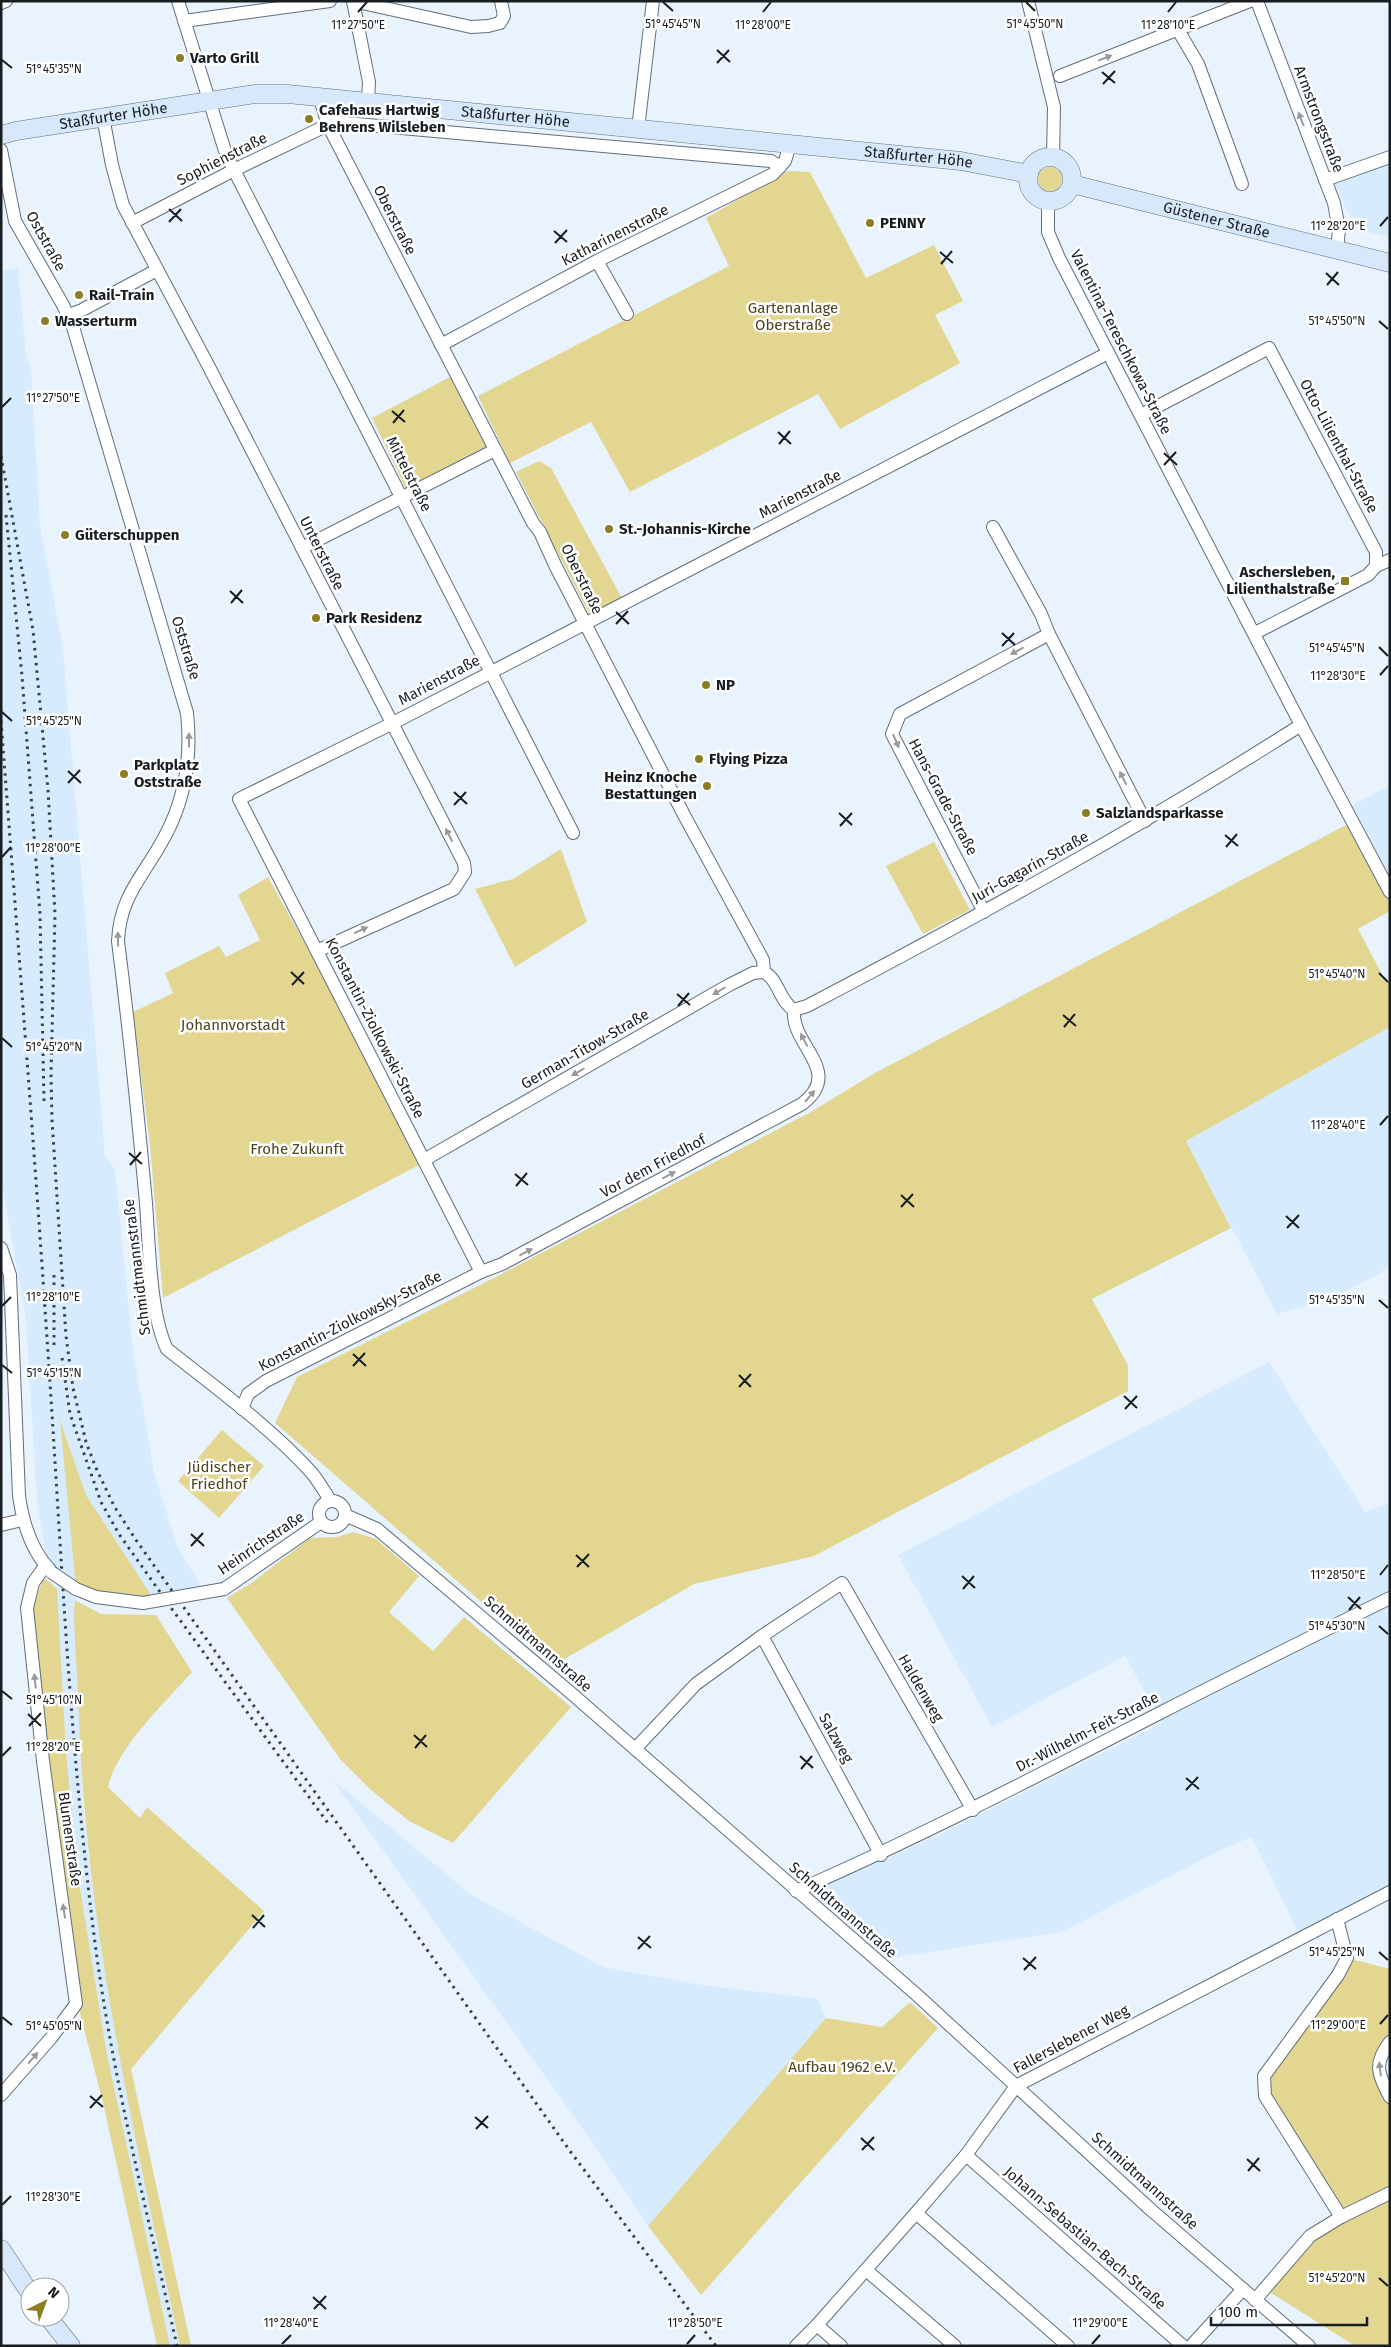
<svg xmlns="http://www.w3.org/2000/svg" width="1391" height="2347" font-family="'Fira Sans',sans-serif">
<rect width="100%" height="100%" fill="#e8f3fe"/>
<g fill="#d7ebff">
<polygon points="1390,162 1390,238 1369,232 1348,213 1335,183"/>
<polygon points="18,268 26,355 31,368 40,525 63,649 105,1157 115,1169 133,1351 154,1472 177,1546 205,1593 155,1601 86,1495 61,1422 76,1589 74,1607 82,1792 89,1863 120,2058 152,2217 180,2346 170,2346 129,2160 107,2055 79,1882 66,1752 56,1575 45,1550 37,1501 26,1320 1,1178 1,270"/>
<polygon points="1390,785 1390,888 1346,809"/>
<polygon points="1390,1027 1390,1268 1332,1298 1277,1314 1186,1141"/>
<polygon points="1269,1362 1365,1512 1390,1503 1390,1898 1301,1938 1252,1837 1227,1847 1061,1932 876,1960 797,1898 939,1835 1162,1723 1125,1656 992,1727 898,1555"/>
<polygon points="332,1779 471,1895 603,1967 695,1984 818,1999 826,2018 648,2226 587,2135"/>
</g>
<g fill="#e2d691">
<circle cx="1050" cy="179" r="12"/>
<polygon points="788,171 810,172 866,278 934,245 963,301 935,315 960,363 840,429 818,394 630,492 591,422 510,463 478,396 729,266 706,218"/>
<polygon points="450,377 487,446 408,493 372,418"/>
<polygon points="539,461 551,468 623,600 591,617 516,472"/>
<polygon points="1350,823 1390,899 1390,911 1358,929 1386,982 1390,980 1390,1027 1186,1141 1231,1228 1092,1299 1128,1365 1128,1391 814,1556 694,1584 554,1665 275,1423 297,1377 488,1281 809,1113 875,1073"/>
<polygon points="934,842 970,910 923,934 886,866"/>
<polygon points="561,849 587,922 515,967 475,889 513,879"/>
<polygon points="268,877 357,1038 423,1163 163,1298 150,1145 133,1012 173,993 165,973 219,946 226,957 260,940 238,895"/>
<polygon points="60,1420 86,1495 155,1601 76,1589"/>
<polygon points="222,1430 264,1466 219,1518 178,1481"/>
<polygon points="353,1532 376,1539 419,1576 389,1612 433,1651 464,1617 571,1707 453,1843 409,1821 370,1789 340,1759 227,1598 250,1584 310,1538 337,1537"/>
<polygon points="46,1579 57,1589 66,1752 79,1882 107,2055 170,2346 157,2346 103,2103 76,1997 48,1755 33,1610 42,1581"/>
<path d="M75,1600l26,14 55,1 36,57c-27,31 -75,75 -84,115l32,31 7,-11 117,104 -133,158 60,277h-11c-45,-206 -93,-414 -101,-625 -1,-25 -2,-51 -4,-76 0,-15 -2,-30 0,-45z"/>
<polygon points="1347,1958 1390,1969 1390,2042 1379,2060 1390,2097 1390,2346 1355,2346 1265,2289 1310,2236 1340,2217 1265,2096 1264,2076"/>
<polygon points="910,2002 938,2028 701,2295 648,2226 826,2018 882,2027"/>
</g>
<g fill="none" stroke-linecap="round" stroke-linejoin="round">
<g stroke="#616e7a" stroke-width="14">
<g id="street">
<polyline points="178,1 226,154 234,170 573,833"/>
<polyline points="353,1 471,27 488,26 500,23 504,16 501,1"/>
<polyline points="353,1 369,82 368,101"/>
<polyline points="1028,1 1054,107 1053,157"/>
<polyline points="1257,1 1334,203 1339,229 1337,251"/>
<polyline points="1,3 6,1"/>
<polyline points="184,21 330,1"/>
<polyline points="1178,30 1198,64 1242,184"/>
<polyline points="1060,76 1250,1"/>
<path d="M323,97l-1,8 6,20 205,398 7,9 16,35 128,248 79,145 1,12c15,8 15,29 30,38"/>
<polyline points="103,117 112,165 123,205 208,365 464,863 465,872 454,889 317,951"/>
<polyline points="638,129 653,1"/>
<path d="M1,150l14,71 48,84 10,22 114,386c5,46 -3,92 -27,132 -20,35 -40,53 -42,96 11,87 20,174 28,262 3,40 4,112 21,146 49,39 102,77 144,123 7,8 13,19 19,28"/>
<polyline points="1325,180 1390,157"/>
<polyline points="1048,201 1048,232 1059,258 1301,725 1390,892"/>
<polyline points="132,223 234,170 334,122 771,161 780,167"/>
<polyline points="597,261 627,314"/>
<polyline points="69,315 82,310 157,270"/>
<polyline points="441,345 597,261 773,174 785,161 790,144"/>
<polyline points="1141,415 1269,348 1366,533 1376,552 1376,566 1368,575 1255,633"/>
<polyline points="993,527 1041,614 1049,634"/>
<polyline points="302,548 495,450"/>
<polyline points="1376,566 1390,560"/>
<polyline points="984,912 892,734 900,714 1049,634 1145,821"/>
<path d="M794,1010l13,-4c168,-88 334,-179 494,-281"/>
<polyline points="424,1160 729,985 753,973 764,972"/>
<path d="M1,1248l9,27 9,221c4,28 12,55 32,75"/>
<polyline points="481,1272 239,799 391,724 1108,353"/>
<path d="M242,1409l6,-15 18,-13 215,-109 21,-8 300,-160c43,-33 -12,-59 -8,-94"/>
<circle cx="332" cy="1514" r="13"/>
<polyline points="345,1515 377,1529 571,1693 917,1995 1150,2209 1309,2346"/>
<polyline points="1,1525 22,1520"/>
<polyline points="76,1589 96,1597 143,1603"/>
<polyline points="224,1589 321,1522"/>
<polyline points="762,1636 881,1855"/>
<polyline points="635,1749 696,1684 762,1636 842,1583 973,1810"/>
<path d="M796,1891c124,-54 243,-116 364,-178 76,-39 153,-77 230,-115"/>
<polyline points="1337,1919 1347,1958 1338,1975 1264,2076 1265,2096 1341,2217"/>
<path d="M1390,2042c-17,22 -12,32 0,55"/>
<polyline points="1,2095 51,2038 76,2004 43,1761 27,1608 33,1583 45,1566"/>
<polyline points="966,2155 1183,2346"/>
<polyline points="916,2213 1068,2346"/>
<polyline points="866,2270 955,2346"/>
<polyline points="1255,2300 1310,2236 1341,2217 1390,2193"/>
<polyline points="817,2325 841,2346"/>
<polyline points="796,2346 817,2325 916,2213 966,2155 1016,2086 1390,1892"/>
<polyline points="1191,2346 1243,2289"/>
</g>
</g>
<g stroke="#616e7a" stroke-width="19">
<g id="secondary">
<path id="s1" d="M1,135l15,-4 239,-37h33l673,67 68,13"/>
<circle cx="1050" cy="179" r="22"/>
<path id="s2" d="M1072,184l318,79"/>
<polyline points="1,2249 30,2293"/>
<polyline points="48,2317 71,2346"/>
</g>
</g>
<use href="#street" stroke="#fff" stroke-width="12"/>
<use href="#secondary" stroke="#d6e8fa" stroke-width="18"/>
<g stroke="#3b4147" stroke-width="3" stroke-dasharray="2.5 5" stroke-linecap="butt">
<polyline points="1,456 33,630 48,790 55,914 51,1074 52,1120 66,1336 73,1388 86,1442 96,1468 114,1506 136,1540 570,2151 716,2346"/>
<polyline points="6,515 22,676 40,914 44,1101"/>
<path d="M1,721c16,210 33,421 47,632 13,191 21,383 45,574 17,141 53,280 84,419"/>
<polyline points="54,1345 54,1275"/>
<polyline points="62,1358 70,1414 101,1502 119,1534 172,1609 330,1826"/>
</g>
<g stroke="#616e7a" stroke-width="14" stroke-linecap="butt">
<g id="street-bridge">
<polyline points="51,1572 76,1589"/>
<polyline points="143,1603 224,1589"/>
</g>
</g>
<use href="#street-bridge" stroke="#fff" stroke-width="12"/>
</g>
<defs><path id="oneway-solid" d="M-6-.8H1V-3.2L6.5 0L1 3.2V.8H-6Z" transform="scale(1.25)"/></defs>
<g fill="#97999c">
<use href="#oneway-solid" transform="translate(1105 58) rotate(-21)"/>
<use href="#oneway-solid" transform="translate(1301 119) rotate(-111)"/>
<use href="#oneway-solid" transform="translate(1017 651) rotate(152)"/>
<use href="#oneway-solid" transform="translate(189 740) rotate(-90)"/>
<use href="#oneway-solid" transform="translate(896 741) rotate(66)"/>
<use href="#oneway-solid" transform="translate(1123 778) rotate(-117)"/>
<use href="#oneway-solid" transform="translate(449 835) rotate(-117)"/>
<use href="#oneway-solid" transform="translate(361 930) rotate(-24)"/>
<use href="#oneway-solid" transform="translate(118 939) rotate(-91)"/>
<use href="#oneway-solid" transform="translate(719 991) rotate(150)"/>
<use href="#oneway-solid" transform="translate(804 1040) rotate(-118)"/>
<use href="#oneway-solid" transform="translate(578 1072) rotate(150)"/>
<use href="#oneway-solid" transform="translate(810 1096) rotate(-50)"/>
<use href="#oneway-solid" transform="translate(669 1175) rotate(-28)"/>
<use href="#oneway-solid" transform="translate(526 1252) rotate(-28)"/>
<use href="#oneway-solid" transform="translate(35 1681) rotate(-96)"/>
<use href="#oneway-solid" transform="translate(64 1911) rotate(-98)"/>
<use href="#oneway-solid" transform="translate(33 2058) rotate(-49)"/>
<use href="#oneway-solid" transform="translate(1380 2069) rotate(-97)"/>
</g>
<path fill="none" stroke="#181d22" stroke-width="2" d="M663,2l10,9M1026,2l9,9M358,12l9,-10M763,12l8,-10M1168,12l8,-10M717,50l13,12M2,60l10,8M717,63l12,-13M1102,72l13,11M1103,84l12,-13M169,209l13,12M169,222l12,-13M1380,226l8,-9M554,231l13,11M555,243l12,-13M940,252l13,11M941,264l11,-13M1326,273l13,12M1327,285l11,-13M1379,321l9,8M2,407l9,-9M392,411l13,11M393,423l11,-13M778,432l13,12M779,444l11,-13M1164,453l13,12M1164,465l12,-13M230,591l13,12M231,603l11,-13M616,612l13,12M616,624l12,-13M1002,633l13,12M1002,646l12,-13M1379,647l9,9M1380,675l8,-9M2,712l10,9M68,771l13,12M68,783l12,-13M454,792l13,12M454,805l12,-13M839,813l13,12M840,826l12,-13M1225,835l13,11M1226,847l11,-13M2,857l9,-10M291,972l13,12M1379,973l9,9M292,985l12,-13M677,994l13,11M678,1006l11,-13M1063,1015l13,11M1064,1027l11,-13M2,1038l10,9M1380,1125l8,-9M129,1153l13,11M130,1165l11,-13M515,1174l13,11M516,1186l11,-13M901,1195l13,12M901,1207l12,-13M1286,1216l13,12M1287,1228l12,-13M1379,1300l9,8M2,1306l9,-9M353,1354l13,12M2,1365l10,8M353,1366l12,-13M739,1375l12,12M739,1387l12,-13M1124,1396l13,12M1125,1409l12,-13M191,1534l13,12M191,1546l12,-13M576,1555l13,12M577,1567l12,-13M1380,1575l8,-10M962,1576l13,12M963,1589l11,-13M1348,1597l13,12M1349,1610l11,-13M1379,1626l9,8M2,1691l10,8M28,1714l13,12M29,1726l12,-13M414,1735l13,12M415,1748l11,-13M2,1756l9,-9M800,1756l13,12M801,1769l11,-13M1186,1778l13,11M1186,1790l12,-13M252,1915l13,12M253,1928l11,-13M638,1937l13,11M638,1949l12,-13M1379,1952l9,8M1023,1958l13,11M1024,1970l12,-13M2,2017l10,8M1380,2024l8,-9M90,2096l13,11M90,2108l12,-13M475,2117l13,11M476,2129l12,-13M861,2138l13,12M862,2150l12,-13M1247,2159l13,12M1248,2171l11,-13M2,2205l9,-9M1379,2278l9,8M313,2297l13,12M314,2309l12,-13M282,2344l9,-9M687,2344l8,-9M1092,2344l8,-9"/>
<g fill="#8c7d23" stroke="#fff" stroke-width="2">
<circle cx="180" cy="58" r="5"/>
<circle cx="309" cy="119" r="5"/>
<circle cx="870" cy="223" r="5"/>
<circle cx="79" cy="295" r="5"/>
<circle cx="45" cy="321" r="5"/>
<circle cx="609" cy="529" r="5"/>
<circle cx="65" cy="535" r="5"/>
<rect x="1340" y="576" width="10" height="10" rx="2.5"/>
<circle cx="316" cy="618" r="5"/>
<circle cx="706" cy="685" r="5"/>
<circle cx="699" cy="759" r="5"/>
<circle cx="124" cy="774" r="5"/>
<circle cx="707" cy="786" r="5"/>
<circle cx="1086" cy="813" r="5"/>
</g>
<g text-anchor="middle" stroke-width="5" stroke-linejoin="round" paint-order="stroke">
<g font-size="15" font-weight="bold" fill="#181d22" stroke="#fff" text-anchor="start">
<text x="190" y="63">Varto Grill</text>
<text x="319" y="115">Cafehaus Hartwig<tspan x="319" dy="17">Behrens Wilsleben</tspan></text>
<text x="880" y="228">PENNY</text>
<text x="89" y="300">Rail-Train</text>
<text x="55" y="326">Wasserturm</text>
<text x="619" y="534">St.-Johannis-Kirche</text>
<text x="75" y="540">Güterschuppen</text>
<text x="1335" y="577" text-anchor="end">Aschersleben,<tspan x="1335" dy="17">Lilienthalstraße</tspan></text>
<text x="326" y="623">Park Residenz</text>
<text x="716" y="690">NP</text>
<text x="709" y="764">Flying Pizza</text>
<text x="134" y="770">Parkplatz<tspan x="134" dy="17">Oststraße</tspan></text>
<text x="697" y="782" text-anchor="end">Heinz Knoche<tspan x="697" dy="17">Bestattungen</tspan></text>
<text x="1096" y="818">Salzlandsparkasse</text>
</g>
<g font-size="15" fill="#181d22" stroke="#fff">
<text dy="5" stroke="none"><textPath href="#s1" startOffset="114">Staßfurter Höhe</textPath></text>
<text dy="5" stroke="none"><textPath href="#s1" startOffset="519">Staßfurter Höhe</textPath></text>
<text transform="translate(1319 119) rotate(69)" y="5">Armstrongstraße</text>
<text dy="5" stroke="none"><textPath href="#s1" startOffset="924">Staßfurter Höhe</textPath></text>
<text transform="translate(222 159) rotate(-27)" y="5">Sophienstraße</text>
<text transform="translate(395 220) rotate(63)" y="5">Oberstraße</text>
<text dy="5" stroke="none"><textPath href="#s2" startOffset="149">Güstener Straße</textPath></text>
<text transform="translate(615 235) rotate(-27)" y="5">Katharinenstraße</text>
<text transform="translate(46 241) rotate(61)" y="5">Oststraße</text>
<text transform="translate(1121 342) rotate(63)" y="5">Valentina-Tereschkowa-Straße</text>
<text transform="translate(1339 446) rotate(62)" y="5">Otto-Lilienthal-Straße</text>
<text transform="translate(409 474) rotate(63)" y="5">Mittelstraße</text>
<text transform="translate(800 494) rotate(-27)" y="5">Marienstraße</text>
<text transform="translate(322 553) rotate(63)" y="5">Unterstraße</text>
<text transform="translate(582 579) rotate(64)" y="5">Oberstraße</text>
<text transform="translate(186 648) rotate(73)" y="5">Oststraße</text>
<text transform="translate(439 680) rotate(-28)" y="5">Marienstraße</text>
<text transform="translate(943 797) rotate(62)" y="5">Hans-Grade-Straße</text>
<text transform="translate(1030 867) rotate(-29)" y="5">Juri-Gagarin-Straße</text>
<text transform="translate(375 1028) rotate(63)" y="5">Konstantin-Ziolkowski-Straße</text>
<text transform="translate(585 1049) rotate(-30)" y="5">German-Titow-Straße</text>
<text transform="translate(653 1166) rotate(-28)" y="5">Vor dem Friedhof</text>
<text transform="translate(137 1267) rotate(-97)" y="5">Schmidtmannstraße</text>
<text transform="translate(350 1321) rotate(-27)" y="5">Konstantin-Ziolkowsky-Straße</text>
<text transform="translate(261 1543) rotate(-34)" y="5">Heinrichstraße</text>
<text transform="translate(538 1644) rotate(41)" y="5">Schmidtmannstraße</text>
<text transform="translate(921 1688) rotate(60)" y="5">Haldenweg</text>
<text transform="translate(1087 1732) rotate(-27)" y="5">Dr.-Wilhelm-Feit-Straße</text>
<text transform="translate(836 1738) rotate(61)" y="5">Salzweg</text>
<text transform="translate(70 1839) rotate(82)" y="5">Blumenstraße</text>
<text transform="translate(843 1910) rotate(41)" y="5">Schmidtmannstraße</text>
<text transform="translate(1071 2039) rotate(-28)" y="5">Fallerslebener Weg</text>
<text transform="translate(1145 2181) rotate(42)" y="5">Schmidtmannstraße</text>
<text transform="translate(1085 2238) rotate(41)" y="5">Johann-Sebastian-Bach-Straße</text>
</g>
<g font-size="15" fill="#4c451e" stroke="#fff">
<text x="793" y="313">Gartenanlage<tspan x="793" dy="17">Oberstraße</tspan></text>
<text x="233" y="1030">Johannvorstadt</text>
<text x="297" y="1154">Frohe Zukunft</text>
<text x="219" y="1472">Jüdischer<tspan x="219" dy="17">Friedhof</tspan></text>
<text x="842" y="2072">Aufbau 1962 e.V.</text>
</g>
</g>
<g font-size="12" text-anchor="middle" fill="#181d22" stroke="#fff" stroke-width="5" stroke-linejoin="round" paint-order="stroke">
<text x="673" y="28">51°45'45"N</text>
<text x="1035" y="28">51°45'50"N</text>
<text x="358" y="29">11°27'50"E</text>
<text x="763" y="29">11°28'00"E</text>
<text x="1168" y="29">11°28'10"E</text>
<text x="54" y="73">51°45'35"N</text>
<text x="1338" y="230">11°28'20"E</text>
<text x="1337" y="325">51°45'50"N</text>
<text x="53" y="402">11°27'50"E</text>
<text x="1337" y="652">51°45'45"N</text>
<text x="1338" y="680">11°28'30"E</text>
<text x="54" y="725">51°45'25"N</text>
<text x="53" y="852">11°28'00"E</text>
<text x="1337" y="978">51°45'40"N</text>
<text x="54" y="1051">51°45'20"N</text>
<text x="1338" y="1129">11°28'40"E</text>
<text x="53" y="1301">11°28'10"E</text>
<text x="1337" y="1304">51°45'35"N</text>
<text x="54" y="1377">51°45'15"N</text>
<text x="1338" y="1579">11°28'50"E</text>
<text x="1337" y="1630">51°45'30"N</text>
<text x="54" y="1704">51°45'10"N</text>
<text x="53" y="1751">11°28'20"E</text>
<text x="1337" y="1956">51°45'25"N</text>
<text x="1338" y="2029">11°29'00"E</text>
<text x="54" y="2030">51°45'05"N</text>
<text x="53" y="2201">11°28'30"E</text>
<text x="1337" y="2282">51°45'20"N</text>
<text x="291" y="2327">11°28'40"E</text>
<text x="695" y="2327">11°28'50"E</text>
<text x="1100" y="2327">11°29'00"E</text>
</g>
<rect width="1391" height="2347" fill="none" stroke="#181d22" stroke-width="5"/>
<g transform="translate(45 2302) rotate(42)"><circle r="24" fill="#ffffff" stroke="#a3a5a7"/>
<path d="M0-4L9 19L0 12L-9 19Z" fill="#8c7d23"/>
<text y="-8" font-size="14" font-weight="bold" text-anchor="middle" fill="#181d22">N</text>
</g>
<path d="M1211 2317v8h156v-8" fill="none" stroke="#181d22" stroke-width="2.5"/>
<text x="1218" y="2317" font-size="15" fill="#181d22" stroke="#ffffff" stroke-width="4" paint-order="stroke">100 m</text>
</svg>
